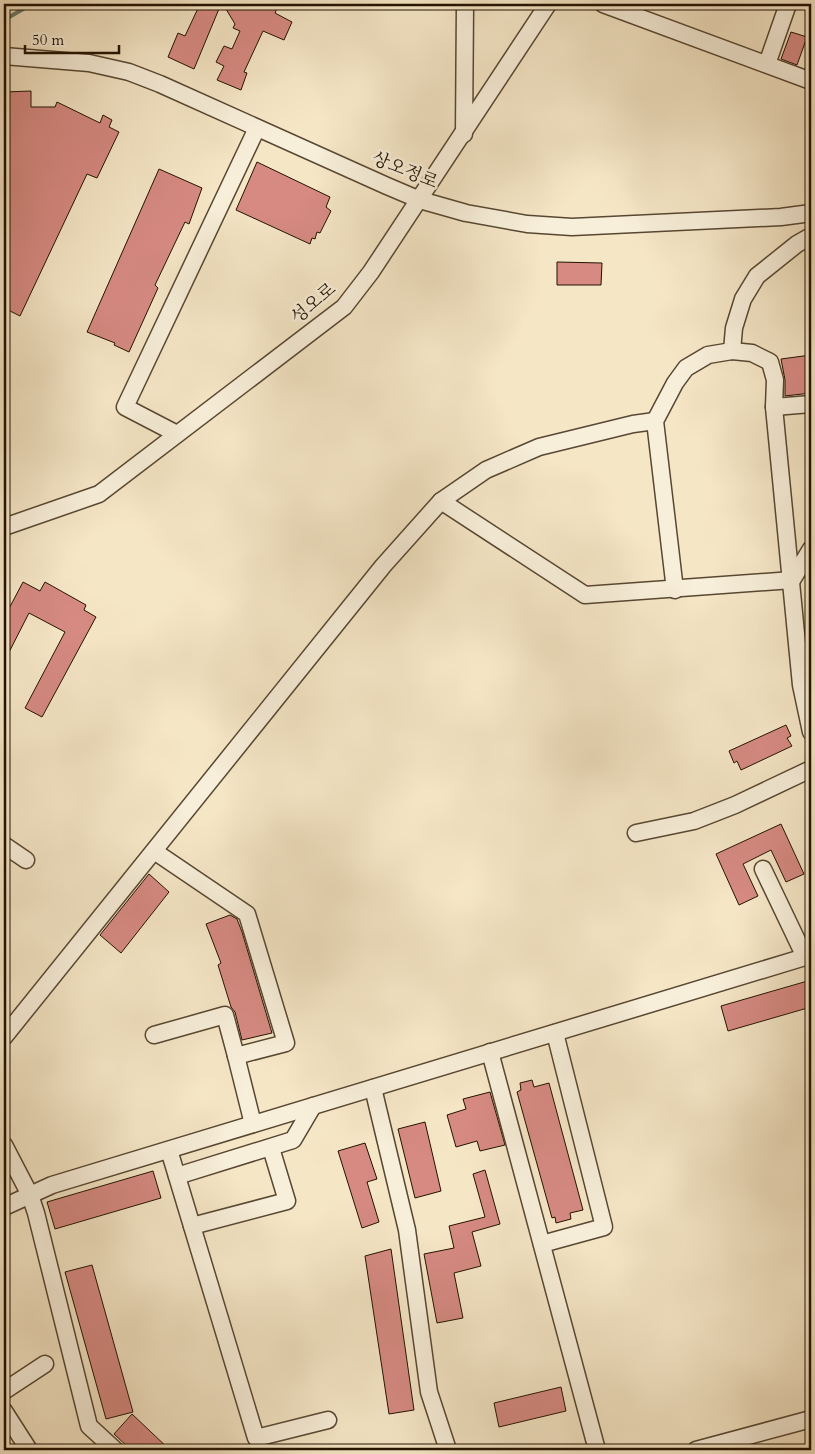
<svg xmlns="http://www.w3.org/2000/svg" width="815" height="1454" font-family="Cardo,'Noto Serif KR',serif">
<rect width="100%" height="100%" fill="#f5e6c6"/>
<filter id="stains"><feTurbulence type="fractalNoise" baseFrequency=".004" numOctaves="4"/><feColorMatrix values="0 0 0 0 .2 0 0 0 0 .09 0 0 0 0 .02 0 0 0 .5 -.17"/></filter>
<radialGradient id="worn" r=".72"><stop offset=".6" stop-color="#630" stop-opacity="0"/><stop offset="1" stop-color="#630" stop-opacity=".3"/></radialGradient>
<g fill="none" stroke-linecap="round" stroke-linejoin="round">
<polyline stroke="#6c7a6b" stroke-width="4" points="4,20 32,4"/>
</g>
<g fill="#d68a82" stroke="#231200">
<polygon points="200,4 221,4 194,69 168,57 178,33 185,36"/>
<polygon points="223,4 279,4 275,13 292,22 284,40 263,31 244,72 247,73 241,90 217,80 224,66 216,62 224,46 232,49 240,31 233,28 235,24"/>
<polygon points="791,32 807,37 797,65 781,59"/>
<polygon points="31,91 31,107 55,107 57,102 100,123 103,115 112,120 109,127 119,132 97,178 87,174 20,316 4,308 4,92"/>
<polygon points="257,162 330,197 326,207 331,211 320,233 317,232 315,239 312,238 310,244 236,210"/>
<polygon points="159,169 202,188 189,224 185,222 155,285 158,288 129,352 114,345 115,343 87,332"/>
<polygon points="557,262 602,263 601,285 557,285"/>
<polygon points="811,355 811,393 785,396 785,380 781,359"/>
<polygon points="23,582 40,591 45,582 86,605 84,610 96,617 42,717 25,708 65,632 29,613 4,662 4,618"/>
<polygon points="786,725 791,736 787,738 792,746 741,770 737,761 734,763 729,751"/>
<polygon points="781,824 804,874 786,882 771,850 743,864 758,896 739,905 716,854"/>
<polygon points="149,874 169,892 121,953 100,935"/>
<polygon points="230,915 237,919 242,932 272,1033 242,1040 235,1012 231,1007 218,965 221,963 206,924"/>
<polygon points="811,980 811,1007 728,1031 721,1006"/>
<polygon points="532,1080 534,1087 549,1083 583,1210 570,1213 571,1219 556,1223 555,1217 552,1218 517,1092 521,1090 520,1083"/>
<polygon points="490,1092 505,1145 480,1151 477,1141 456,1147 447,1115 466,1109 463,1099"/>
<polygon points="425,1122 441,1191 415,1198 398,1129"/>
<polygon points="365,1143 377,1179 367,1182 379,1222 362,1228 338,1151"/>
<polygon points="485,1170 500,1224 472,1232 481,1266 454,1273 463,1318 437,1323 424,1254 454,1248 449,1226 485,1217 473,1174"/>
<polygon points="153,1171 161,1198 55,1229 47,1202"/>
<polygon points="391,1249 414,1410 389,1414 365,1256"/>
<polygon points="92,1265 133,1412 106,1419 65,1272"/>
<polygon points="561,1387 566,1411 499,1427 494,1403"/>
<polygon points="132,1414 170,1450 131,1450 114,1434"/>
</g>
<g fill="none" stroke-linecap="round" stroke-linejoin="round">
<g stroke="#584732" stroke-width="19">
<g id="minor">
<polyline points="603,4 811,81"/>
<polyline points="4,56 89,63 129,72 160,84 387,186 420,200 466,213 527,224 572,227 781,217 811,213"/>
<polyline points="767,64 788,4"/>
<polyline points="464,134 465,4"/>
<polyline points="732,351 734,328 743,299 757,276 797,244 811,236"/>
<polyline points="774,407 811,404"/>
<polyline points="177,434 125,407 257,128"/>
<polyline points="441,501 585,595 792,580 811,549"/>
<polyline points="4,527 99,494 344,307 371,272 548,4"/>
<polyline points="675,590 655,421 675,383 686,368 708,355 732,351 752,353 770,362 775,380 774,407 801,685 811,732"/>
<polyline points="636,833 694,821 735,805 811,769"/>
<polyline points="4,845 26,860"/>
<polyline points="154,851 247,914 286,1043 236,1056 253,1124"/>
<polyline points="763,869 805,957"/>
<polyline points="154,1035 225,1015 236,1056"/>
<polyline points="4,1037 383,566 441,501 486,470 539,447 633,424 655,421"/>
<polyline points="490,1052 597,1450"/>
<polyline points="373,1088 407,1230 429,1392 448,1450"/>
<polyline points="4,1145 30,1195 36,1213 89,1426 115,1450"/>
<polyline points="169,1150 256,1438 328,1420"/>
<polyline points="177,1176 293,1140 313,1106"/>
<polyline points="4,1207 52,1185 805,957 811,954"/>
<polyline points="192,1226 287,1201 271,1148"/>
<polyline points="542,1244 604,1227 555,1033"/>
<polyline points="4,1391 45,1364"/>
<polyline points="4,1411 29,1450"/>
<polyline points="696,1450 811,1419"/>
</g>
</g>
<use href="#minor" stroke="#f8efda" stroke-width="16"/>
</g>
<g text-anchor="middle" stroke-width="5" stroke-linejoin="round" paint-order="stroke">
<g font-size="18" fill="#231200" stroke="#f8efda">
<text transform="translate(405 170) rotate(22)" y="6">상오정로</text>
<text transform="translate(313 303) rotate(-40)" y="6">성오로</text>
</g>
</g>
<rect width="815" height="1454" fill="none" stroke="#f5e6c6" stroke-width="20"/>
<rect x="5" y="5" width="805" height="1444" fill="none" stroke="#231200" stroke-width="2.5"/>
<rect x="10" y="10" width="795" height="1434" fill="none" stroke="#231200"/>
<path d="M25 45v8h94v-8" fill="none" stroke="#231200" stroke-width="2.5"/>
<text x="32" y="45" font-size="15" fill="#231200" stroke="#f8efda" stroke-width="4" paint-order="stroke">50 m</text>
<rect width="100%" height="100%" filter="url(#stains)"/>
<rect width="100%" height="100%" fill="url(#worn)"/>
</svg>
